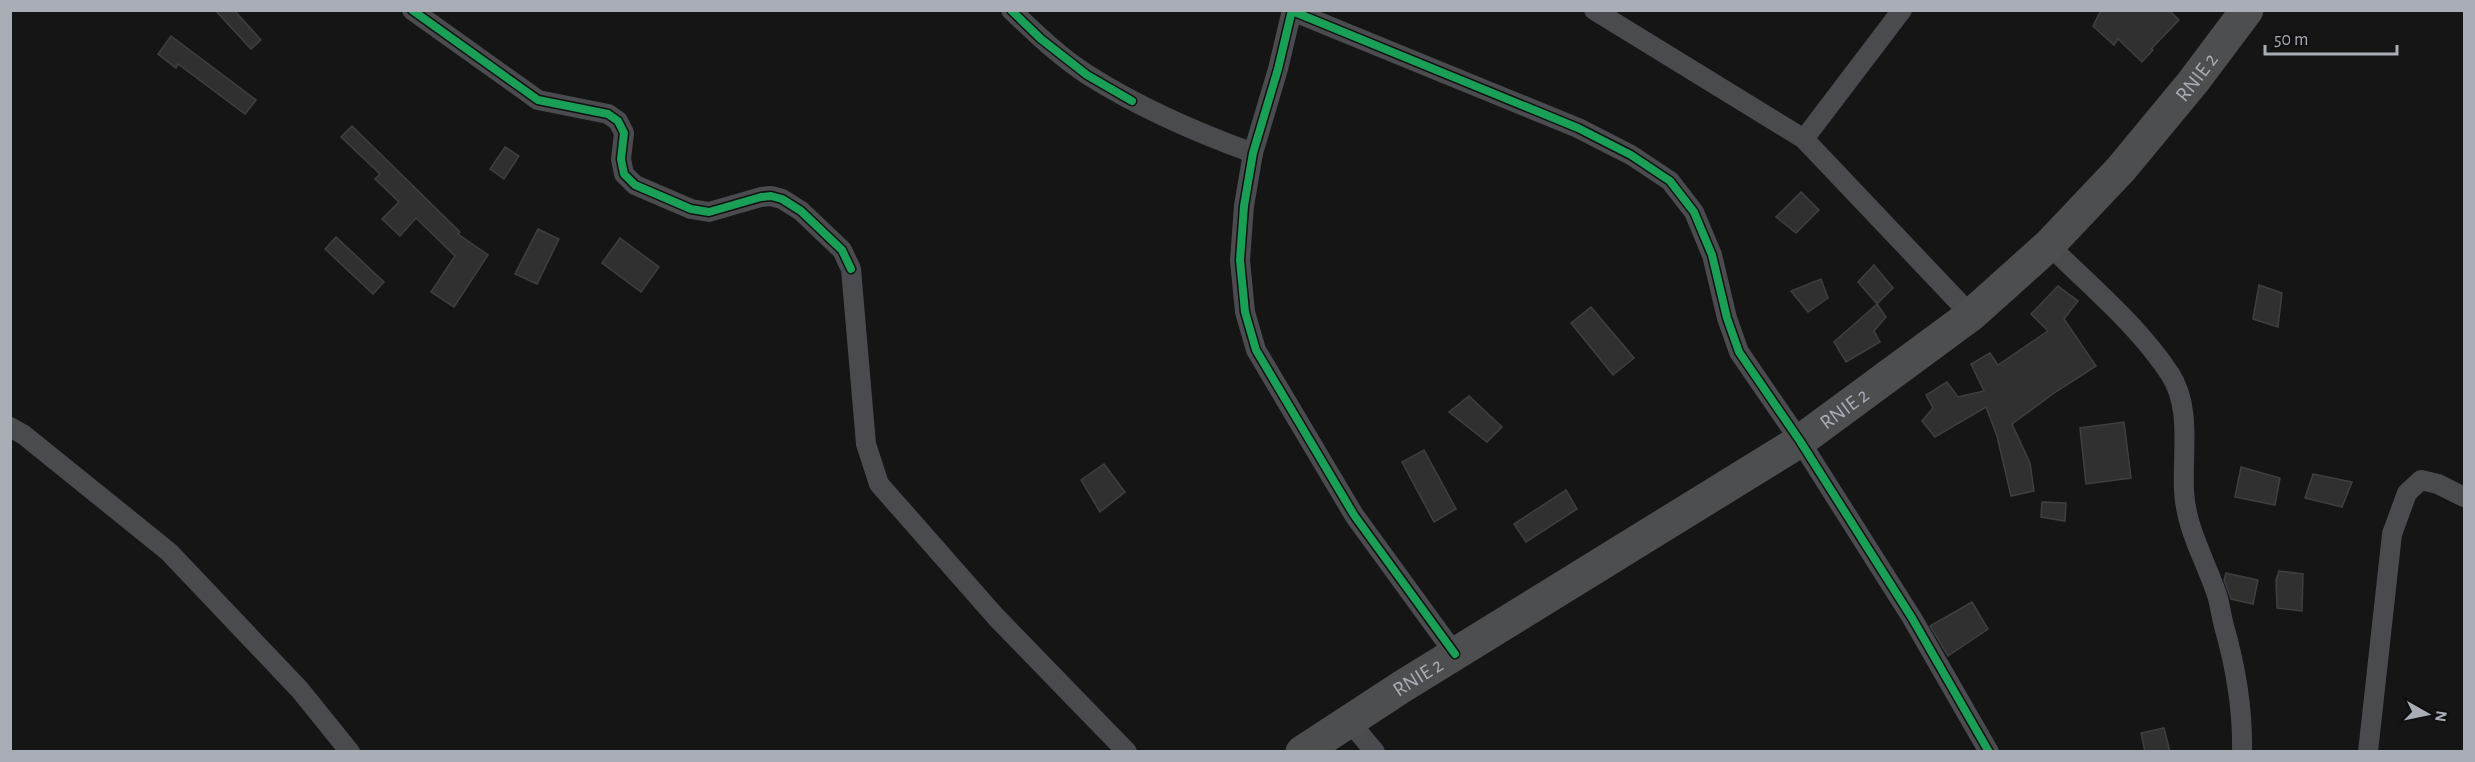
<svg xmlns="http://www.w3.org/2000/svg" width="2475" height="762" font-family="'Alegreya Sans',sans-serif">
<rect width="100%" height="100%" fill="#151516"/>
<g fill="#303031" stroke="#3e3f42" stroke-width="1.5">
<polygon points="215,10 234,10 261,40 251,49"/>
<polygon points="2101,10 2169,10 2179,20 2151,49 2153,50 2142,62 2118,39 2114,45 2093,26"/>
<polygon points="171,36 256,100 245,114 178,64 176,68 158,54"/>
<polygon points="352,126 460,232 458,234 488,255 454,307 431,292 455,256 416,218 400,236 382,219 399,202 375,179 380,174 341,137"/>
<polygon points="505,147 519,156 504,179 490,169"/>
<polygon points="1801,192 1819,210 1796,233 1776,217"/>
<polygon points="538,229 559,239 537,284 515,274"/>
<polygon points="336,237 384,282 373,294 325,249"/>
<polygon points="620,238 659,267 641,292 602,263"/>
<polygon points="1874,265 1893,288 1877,304 1858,282"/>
<polygon points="1821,279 1828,298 1808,312 1791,291"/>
<polygon points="2259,285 2282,293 2278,327 2253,319"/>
<polygon points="2058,286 2078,301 2064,319 2096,366 2057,391 2012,424 2030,463 2034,491 2011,496 1997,436 1986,407 1935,437 1922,421 1933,408 1926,395 1947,382 1958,397 1984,391 1971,364 1990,353 1998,365 2048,331 2031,314"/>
<polygon points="1877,304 1886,317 1874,331 1880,342 1846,362 1834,342"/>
<polygon points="1591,307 1634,358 1613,375 1571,323"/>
<polygon points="1469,396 1502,427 1487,442 1449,412"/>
<polygon points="2124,422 2131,478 2086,484 2080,428"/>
<polygon points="1424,450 1456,509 1434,522 1402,462"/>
<polygon points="1104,464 1125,492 1100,512 1081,480"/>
<polygon points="2241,467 2280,478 2275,505 2235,497"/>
<polygon points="2313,474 2352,482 2342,507 2305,498"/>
<polygon points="1566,490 1577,509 1526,542 1514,524"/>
<polygon points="2042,502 2066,503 2065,521 2041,517"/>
<polygon points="2279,571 2303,574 2302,611 2277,608 2276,580"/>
<polygon points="2226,573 2258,580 2253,604 2231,599 2224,580"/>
<polygon points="1972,602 1988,629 1948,656 1930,626"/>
<polygon points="2164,728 2170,752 2145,752 2141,733"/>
</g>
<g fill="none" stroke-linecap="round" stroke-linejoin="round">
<g stroke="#4a4b4e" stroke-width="20">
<polyline points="412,10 538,100 608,114 618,121 624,133 621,159 624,174 635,185 691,209 709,212 761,197 771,196 782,199 801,211 842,250 851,269 866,444 879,484 996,617 1127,752"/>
<path d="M1011,10c24,23 49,47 77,65 52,33 107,57 165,78"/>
<polyline points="1292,10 1278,69 1253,153 1244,206 1240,260 1245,312 1256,350 1354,515 1455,654"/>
<polyline points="1594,10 1804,139 1971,315"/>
<polyline points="1292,11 1578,128 1631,155 1670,181 1694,212 1712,255 1727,318 1739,352 1800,441 1912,618 1989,752"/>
<polyline points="1804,139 1902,10"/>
<path d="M2049,245c41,41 89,80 121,129 22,34 12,79 14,117 2,38 21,68 33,104 3,9 4,20 7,31 12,42 19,81 18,126"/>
<polyline points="10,427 24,435 169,552 300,690 350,752"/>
<polyline points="1349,721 1375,752"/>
<polyline points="2368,752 2392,534 2407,493 2421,480 2438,484 2464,497"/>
</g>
<path stroke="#4c4e50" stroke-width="33" id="s1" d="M1302,752l101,-66 397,-245 171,-126 78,-70 72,-76 72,-87 54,-72"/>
<g stroke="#101011" stroke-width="11">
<g id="cycleway">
<polyline points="412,10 538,100 608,114 618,121 624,133 621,159 624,174 635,185 691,209 709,212 761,197 771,196 782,199 801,211 842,250 851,269"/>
<polyline points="1011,10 1041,39 1087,75 1132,101"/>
<polyline points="1292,10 1278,69 1253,153 1244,206 1240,260 1245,312 1256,350 1354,515 1455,654"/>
<polyline points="1292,11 1578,128 1631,155 1670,181 1694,212 1712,255 1727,318 1739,352 1800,441 1912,618 1989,752"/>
</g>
</g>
<use href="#cycleway" stroke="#1a9f57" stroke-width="8"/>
</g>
<g text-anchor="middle" stroke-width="4.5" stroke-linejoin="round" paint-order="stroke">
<g font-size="21" fill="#a8adb6" stroke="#101011">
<text dy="7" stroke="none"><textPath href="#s1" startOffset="1128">RNIE 2</textPath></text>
<text dy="7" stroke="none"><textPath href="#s1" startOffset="642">RNIE 2</textPath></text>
<text dy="7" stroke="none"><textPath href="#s1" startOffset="138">RNIE 2</textPath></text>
</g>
</g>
<rect width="2475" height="762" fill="none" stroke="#a8adb6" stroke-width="24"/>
<g transform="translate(2427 714) rotate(99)" stroke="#101011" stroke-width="4.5" paint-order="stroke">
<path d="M0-4.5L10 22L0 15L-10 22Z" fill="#a8adb6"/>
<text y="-9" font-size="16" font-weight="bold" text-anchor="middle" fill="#a8adb6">N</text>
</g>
<path d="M2265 45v9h132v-9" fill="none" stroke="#a8adb6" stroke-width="3"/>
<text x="2274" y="45" font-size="18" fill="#a8adb6" stroke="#101011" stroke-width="4.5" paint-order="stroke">50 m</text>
</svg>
